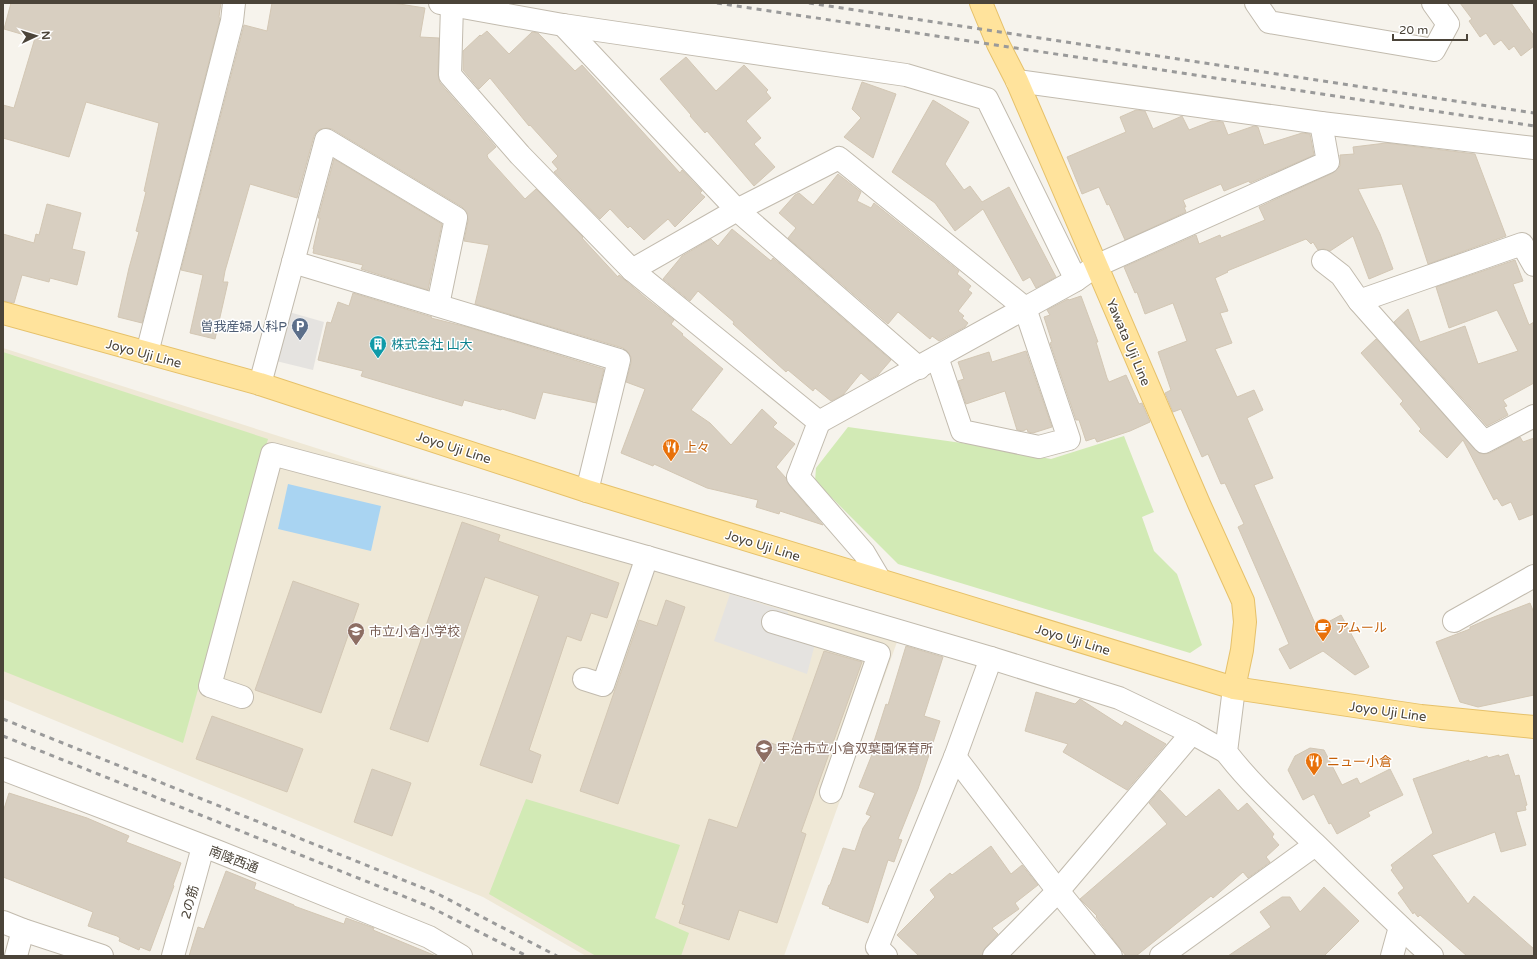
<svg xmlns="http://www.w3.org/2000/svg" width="1537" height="959" font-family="'Varela Round','Noto Sans JP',sans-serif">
<rect width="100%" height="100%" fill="#f6f3ec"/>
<polygon fill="#efe8d6" points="3,348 382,469 697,561 691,580 730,594 897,642 784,956 586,956 483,897 3,699"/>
<g fill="#d2eab5">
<polygon points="3,352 268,439 183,743 3,671"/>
<polygon points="848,427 976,445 1051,459 1124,436 1154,512 1142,517 1154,551 1177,574 1202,645 1190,653 898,564 815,481 816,468"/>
<polygon points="526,799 680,845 655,918 689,933 681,956 596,956 489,894"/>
</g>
<g fill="#e5e3e0">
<polygon points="289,312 324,322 313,370 276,361"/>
<polygon points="730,594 788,612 787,623 816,640 807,674 714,641"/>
</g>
<polygon fill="#a9d4f2" points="288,484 381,506 371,551 278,529"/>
<g fill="#d8cfc1" stroke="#d3c7b4">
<polygon points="11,3 221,3 219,17 220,19 142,323 118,317 129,268 139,232 136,231 146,192 144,191 159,123 86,102 69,157 3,138 3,105 14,108 35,38 4,29"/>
<polygon points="272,3 393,3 425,8 420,37 439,38 438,75 440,83 496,147 487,155 488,158 525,199 536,189 583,237 582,238 618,277 619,275 647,299 674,320 671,324 683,334 682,335 723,369 691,410 710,423 731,445 762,409 777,423 773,427 795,444 776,467 786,478 789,485 823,525 780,511 779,514 756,507 758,500 707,488 654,464 653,466 621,453 645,389 626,382 631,363 631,357 628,352 623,348 475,304 489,245 464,241 468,221 467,213 462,207 332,129 327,128 321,129 317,131 314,136 297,198 250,184 225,271 223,282 228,282 215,339 190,333 203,275 181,270 244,25 267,31"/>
<polygon points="1460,3 1511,3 1534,36 1534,46 1521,56 1514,46 1509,50 1501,40 1494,45 1486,33 1480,37 1469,21 1472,19"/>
<polygon points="487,31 509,54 532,32 538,33 575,71 582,65 680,173 682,170 702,191 700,193 705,197 675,227 668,219 644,240 630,226 628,228 610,209 600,219 554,172 558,169 552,162 558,156 530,125 529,126 490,78 479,89 463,70 463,51 480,35 481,36"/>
<polygon points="686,57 716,91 744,65 768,90 766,92 771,98 746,121 761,138 754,144 775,167 754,186 707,131 705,133 690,116 691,115 660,79"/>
<polygon points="862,82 896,94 873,158 844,137 861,118 852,109"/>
<polygon points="933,100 969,122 945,164 964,190 970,186 982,202 1009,187 1056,277 1036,288 1030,277 1023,281 983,209 955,231 935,203 892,172"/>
<polygon points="1136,110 1145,111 1153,129 1182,116 1189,130 1212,121 1223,122 1228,135 1254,126 1258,127 1264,145 1302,133 1310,134 1314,155 1250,183 1249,181 1224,191 1221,184 1183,200 1186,207 1184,207 1186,212 1125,240 1109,204 1107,205 1099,187 1082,194 1067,157 1126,132 1120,117"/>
<polygon points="1386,143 1475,154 1506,236 1428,264 1402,184 1358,189 1380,234 1393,269 1369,279 1353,236 1330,251 1324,249 1318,250 1313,242 1311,244 1306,239 1227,271 1228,272 1215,278 1228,311 1220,313 1232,343 1215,349 1237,397 1254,390 1263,410 1247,418 1273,478 1254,485 1317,628 1341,615 1369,667 1355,675 1323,651 1290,669 1279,649 1289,644 1238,527 1244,524 1225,483 1221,484 1208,454 1202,457 1181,409 1173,412 1165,393 1171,390 1158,352 1187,341 1173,303 1145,314 1137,292 1135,293 1124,267 1196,235 1199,244 1220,235 1221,238 1265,220 1259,207 1333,173 1340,166 1340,155 1354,154 1353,147"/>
<polygon points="334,159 442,224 428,290 361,269 363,265 313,253 314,249 313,249 320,218 318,218"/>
<polygon points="838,174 861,192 857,201 871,208 874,203 959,271 957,274 971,286 968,290 972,293 958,311 964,316 962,318 968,323 965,327 939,341 932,336 930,339 898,312 888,324 788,238 796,228 779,213 795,195 799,193 813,205"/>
<polygon points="47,204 81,213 72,249 85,252 77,285 50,278 49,282 22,275 14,303 3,301 3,234 34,243 36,234 39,235"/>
<polygon points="732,229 771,261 773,258 891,360 878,375 869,380 861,373 843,395 831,401 815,388 813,391 788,370 786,372 733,324 734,322 698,291 690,301 663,279 682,256 711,239 718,246"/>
<polygon points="1515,260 1523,281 1513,284 1529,325 1534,322 1534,383 1503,400 1507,406 1504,407 1508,415 1487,426 1394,322 1408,309 1420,342 1465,326 1478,364 1518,351 1497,310 1449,328 1436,287"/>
<polygon points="353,293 432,317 431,318 467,327 604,369 596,403 543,392 535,419 502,409 501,410 464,400 462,406 361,376 363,371 318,360 327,322 331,323 338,302 349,306"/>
<polygon points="1081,296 1098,342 1096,342 1107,378 1109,382 1126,375 1139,404 1142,403 1150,422 1130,431 1097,442 1095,438 1086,441 1079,420 1076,420 1050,343 1052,342 1044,317 1050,315 1047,310 1068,299 1069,300"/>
<polygon points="1376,339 1479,453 1484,454 1490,453 1520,437 1523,442 1534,438 1534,514 1519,520 1511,502 1502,506 1497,498 1494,500 1463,440 1447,458 1419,431 1421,429 1400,404 1403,401 1361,353"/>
<polygon points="1026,351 1052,427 1033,433 1028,432 1027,429 1023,431 1017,430 1005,391 966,404 958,381 964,379 958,362 989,352 992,362"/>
<polygon points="462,522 500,535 498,541 619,583 607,618 591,613 581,641 567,636 529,750 541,755 532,783 480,765 539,596 485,577 428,742 390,729"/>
<polygon points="293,581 359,604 321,713 255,690"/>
<polygon points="666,600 685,607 618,804 580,791 639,620 657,626"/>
<polygon points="1530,603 1534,613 1534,695 1478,707 1460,702 1436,642 1470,629 1470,627 1486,620"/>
<polygon points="906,646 943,657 924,716 940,721 918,789 898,839 902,840 894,862 888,860 868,923 829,908 830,907 822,904 829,885 830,885 843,848 855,851 863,828 871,816 866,814 875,793 859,787 873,752 871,751 886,704 888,705"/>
<polygon points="824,651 862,662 801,832 806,834 777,923 739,910 729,940 679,923 685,905 682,904 709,819 737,828 768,742 789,749"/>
<polygon points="1036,692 1075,704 1080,699 1122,726 1125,721 1166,744 1127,790 1063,752 1068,744 1025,731"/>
<polygon points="212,716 303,749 287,792 196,759"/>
<polygon points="1310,748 1324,750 1342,785 1357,778 1360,784 1390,769 1403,795 1368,812 1370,816 1337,834 1331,823 1329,824 1314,794 1303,800 1288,770 1295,756"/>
<polygon points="1508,754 1515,776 1519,775 1527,805 1525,806 1526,810 1516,812 1526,845 1501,852 1495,832 1432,855 1468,904 1474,896 1534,949 1534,956 1467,956 1420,915 1418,917 1414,912 1413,914 1398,893 1404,888 1391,870 1393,868 1391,865 1433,833 1413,779 1469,760 1469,762 1487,756 1488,758 1499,755 1499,757"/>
<polygon points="372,769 411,783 392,836 354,822"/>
<polygon points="1219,789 1238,811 1247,803 1274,834 1272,837 1279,845 1266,857 1270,862 1266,865 1248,878 1243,872 1213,898 1211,896 1136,956 1126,956 1096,917 1097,916 1080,899 1167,824 1149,803 1160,790 1186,817"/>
<polygon points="9,793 87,818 129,836 126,842 181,863 173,885 174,886 150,951 140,947 139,950 119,941 120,938 117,936 88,926 93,912 3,877 3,812"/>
<polygon points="991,846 1011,874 1022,865 1038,885 1015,903 1019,909 992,928 998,934 985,948 982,956 919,956 897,935 935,897 930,890 950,873 952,875"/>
<polygon points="226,871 256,883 254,889 294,905 294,906 344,924 346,918 374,928 373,930 436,956 189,956 198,927 204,929"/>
<polygon points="1324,887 1359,921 1324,956 1228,956 1271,927 1260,912 1282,897 1290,897 1300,912"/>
</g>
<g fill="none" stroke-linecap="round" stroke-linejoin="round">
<g stroke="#c2bbae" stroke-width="24">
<g id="minor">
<polyline points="440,3 563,25 906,75 987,99 1076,280"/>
<polyline points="1256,3 1269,22 1434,50 1448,24 1433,3"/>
<polyline points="452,5 450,75 520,155 632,270 819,422 1076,280 1096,266 1328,162 1321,123 1017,81"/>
<polyline points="563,25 737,210 839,158 1025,308 1069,439 1039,447 962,431 937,357"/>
<polyline points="1321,123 1534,148"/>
<polyline points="1323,261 1341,275 1359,301 1522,244 1534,265"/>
<polyline points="293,262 619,360 587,491"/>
<polyline points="632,270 737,210 919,368"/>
<polyline points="1359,301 1484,442 1534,416"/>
<polyline points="147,353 232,21 234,3"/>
<polyline points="260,384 326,140 456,218 438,305"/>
<polyline points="819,422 798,477 864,553 880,580"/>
<polyline points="1454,621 1534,576"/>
<polyline points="773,622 879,654 831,792"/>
<polyline points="584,679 603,685 647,557"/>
<path d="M1234,688l-8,64c26,34 59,63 89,92 39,38 77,76 117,112"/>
<polyline points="242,697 210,686 272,454 463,505 647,557 991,658 1119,698 1192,733 1226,752"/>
<polyline points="955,757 1058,891 1111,956"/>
<polyline points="3,769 219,852 429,937 461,956"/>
<polyline points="3,922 23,930 102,956"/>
<polyline points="16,956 23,930"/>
<polyline points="173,956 203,847"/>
<polyline points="886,956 877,947 955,757 991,658"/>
<polyline points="994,956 1058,891 1192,733"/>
<polyline points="1161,956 1315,845"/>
<polyline points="1392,956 1400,927"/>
</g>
</g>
<g stroke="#e6c16a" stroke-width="24">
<g id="major">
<polyline points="981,3 998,44 1017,81 1200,506 1243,601 1245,622 1242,650 1234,688"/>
<polyline points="3,313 260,384 587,491 1234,688 1421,716 1534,727"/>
</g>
</g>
<use href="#minor" stroke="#fff" stroke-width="22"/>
<use href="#major" stroke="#ffe39c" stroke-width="22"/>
<g stroke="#9a9a9a" stroke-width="3" stroke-dasharray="5 5" stroke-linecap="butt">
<polyline points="717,3 1534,126"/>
<polyline points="809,3 1534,113"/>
<polyline points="3,719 438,894 557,956"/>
<polyline points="3,736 428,906 527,956"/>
</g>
</g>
<defs>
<g id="parking-pin" transform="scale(0.9)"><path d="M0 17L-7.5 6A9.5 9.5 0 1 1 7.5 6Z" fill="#5c6f8a" stroke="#fff"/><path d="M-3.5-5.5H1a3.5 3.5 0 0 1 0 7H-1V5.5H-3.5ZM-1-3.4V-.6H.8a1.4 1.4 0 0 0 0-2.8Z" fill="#fff"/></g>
<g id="building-pin" transform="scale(0.9)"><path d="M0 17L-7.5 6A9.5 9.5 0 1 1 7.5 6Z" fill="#0f9aa8" stroke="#fff"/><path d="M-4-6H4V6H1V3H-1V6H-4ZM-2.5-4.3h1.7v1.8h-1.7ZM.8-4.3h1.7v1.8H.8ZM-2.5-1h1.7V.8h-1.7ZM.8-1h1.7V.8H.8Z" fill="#fff"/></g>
<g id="restaurant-pin" transform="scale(0.9)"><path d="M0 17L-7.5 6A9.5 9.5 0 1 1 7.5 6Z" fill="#e8710a" stroke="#fff"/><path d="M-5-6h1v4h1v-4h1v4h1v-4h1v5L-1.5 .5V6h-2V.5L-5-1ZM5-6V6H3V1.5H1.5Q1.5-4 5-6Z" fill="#fff"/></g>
<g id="cafe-pin" transform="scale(0.9)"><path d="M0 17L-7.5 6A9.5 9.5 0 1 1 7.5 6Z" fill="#e8710a" stroke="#fff"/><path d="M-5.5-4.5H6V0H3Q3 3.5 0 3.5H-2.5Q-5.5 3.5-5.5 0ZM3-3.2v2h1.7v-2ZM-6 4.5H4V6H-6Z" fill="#fff"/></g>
<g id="school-pin" transform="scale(0.9)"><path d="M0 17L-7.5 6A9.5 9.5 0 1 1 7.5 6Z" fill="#8d6e63" stroke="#fff"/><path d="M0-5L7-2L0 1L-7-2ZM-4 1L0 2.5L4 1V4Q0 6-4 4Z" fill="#fff"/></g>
</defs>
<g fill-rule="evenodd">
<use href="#parking-pin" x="300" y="326"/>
<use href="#building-pin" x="378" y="344"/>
<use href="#restaurant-pin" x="671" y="447"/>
<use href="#cafe-pin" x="1323" y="627"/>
<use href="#school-pin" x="356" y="631"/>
<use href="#school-pin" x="764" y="748"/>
<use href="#restaurant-pin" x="1314" y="761"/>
</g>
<g text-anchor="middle" stroke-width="3" stroke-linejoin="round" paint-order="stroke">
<g font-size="13" fill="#4e5e75" stroke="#fff" text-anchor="end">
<text x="287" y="331">曽我産婦人科P</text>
</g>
<g font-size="13" fill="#4b4439" stroke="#fff">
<text transform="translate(1129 342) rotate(67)" y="5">Yawata Uji Line</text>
<text transform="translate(144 353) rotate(15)" y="5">Joyo Uji Line</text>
<text transform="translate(454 447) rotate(18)" y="5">Joyo Uji Line</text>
<text transform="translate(763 545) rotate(17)" y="5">Joyo Uji Line</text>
<text transform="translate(1073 639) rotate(17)" y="5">Joyo Uji Line</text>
<text transform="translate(1388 711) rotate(8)" y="5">Joyo Uji Line</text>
<text transform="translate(234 859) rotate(21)" y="5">南陵西通</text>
<text transform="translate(189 902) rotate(-75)" y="5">2の筋</text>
</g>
<g font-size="13" fill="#0d838f" stroke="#fff" text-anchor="start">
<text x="391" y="349">株式会社 山大</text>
</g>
<g font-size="13" fill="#c56008" stroke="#fff" text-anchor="start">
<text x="684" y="452">上々</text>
<text x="1336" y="632">アムール</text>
<text x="1327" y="766">ニュー小倉</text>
</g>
<g font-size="13" fill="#785e54" stroke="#fff" text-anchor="start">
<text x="369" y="636">市立小倉小学校</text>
<text x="777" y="753">宇治市立小倉双葉園保育所</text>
</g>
</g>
<rect width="1537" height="959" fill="none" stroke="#4b4439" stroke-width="8"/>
<g transform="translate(36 36) rotate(86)" stroke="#ffffff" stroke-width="3" paint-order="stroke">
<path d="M0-3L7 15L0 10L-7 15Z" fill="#4b4439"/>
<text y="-6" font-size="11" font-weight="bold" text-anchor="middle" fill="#4b4439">N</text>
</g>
<path d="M1393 34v6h74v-6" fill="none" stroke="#4b4439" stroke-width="2"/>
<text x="1399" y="34" font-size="12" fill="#4b4439" stroke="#ffffff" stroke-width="3" paint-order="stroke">20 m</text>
</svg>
